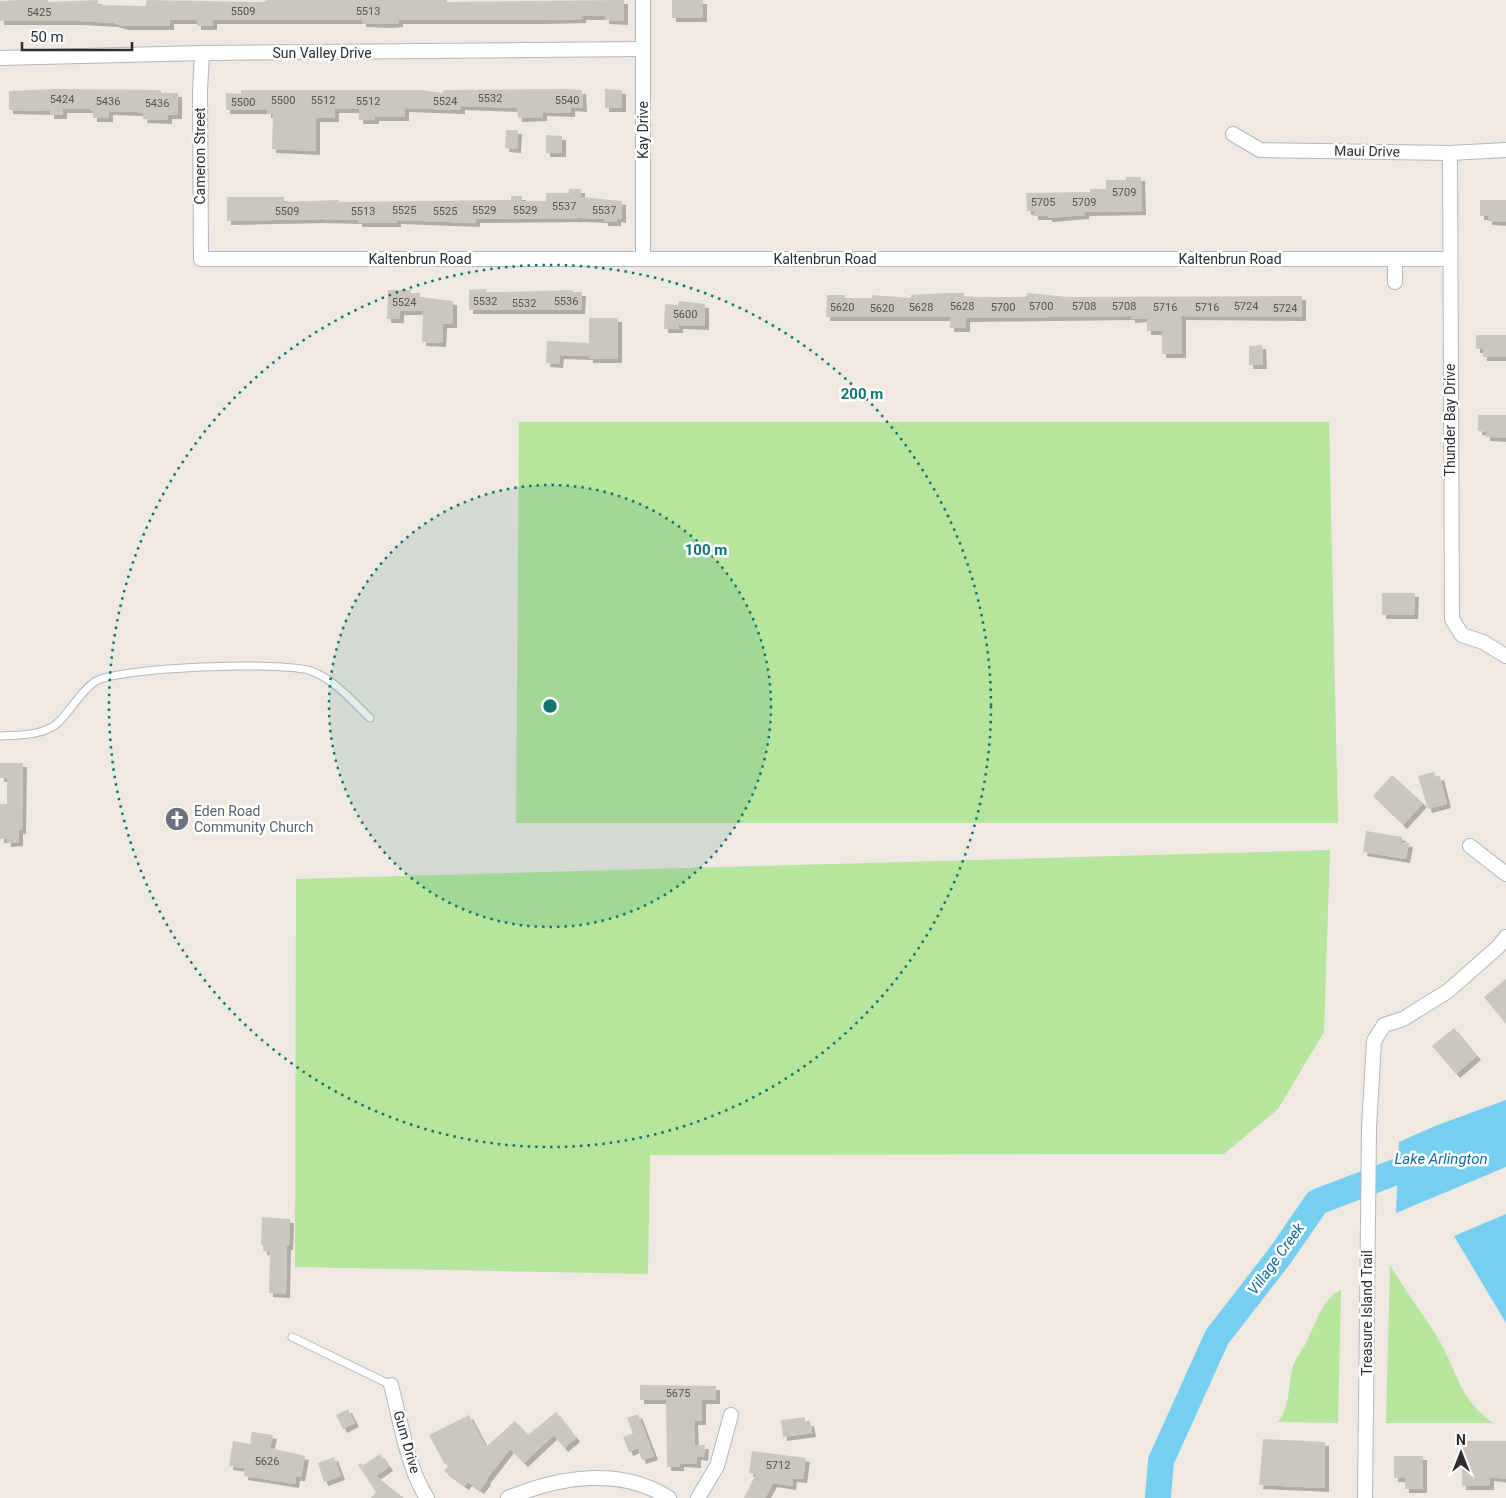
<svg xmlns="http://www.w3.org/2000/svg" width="1506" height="1498" font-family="Roboto,sans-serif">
<defs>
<filter id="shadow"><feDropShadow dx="4" dy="4" stdDeviation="0" flood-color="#0004"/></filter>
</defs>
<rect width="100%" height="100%" fill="#efe9e1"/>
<g fill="#b6e59e">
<polygon points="519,422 1329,422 1338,823 516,823"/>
<polygon points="1330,850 1324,1032 1278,1109 1224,1154 650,1155 648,1274 295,1267 296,879"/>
<path d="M1390,1265c15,26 34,50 49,75 19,33 20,59 54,83h-107z"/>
<path d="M1341,1290l-3,133 -60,-1c12,-15 10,-34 14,-52 2,-10 9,-17 14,-27 10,-18 15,-44 35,-53z"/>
</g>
<g fill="#75cff0">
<polygon points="1506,1100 1506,1167 1396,1213 1399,1142 1435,1126"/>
<polygon points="1506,1214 1506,1323 1454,1236"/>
</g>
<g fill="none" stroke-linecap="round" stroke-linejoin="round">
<polyline stroke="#75cff0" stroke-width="26" points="1158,1498 1161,1461 1217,1337 1279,1257 1317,1202 1432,1158"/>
</g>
<g fill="#cbc7bf" filter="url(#shadow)">
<polygon points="20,0 48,0 48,2 98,0 98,5 146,6 146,0 262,2 268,0 447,0 447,2 624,0 624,21 605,20 605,16 582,16 582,19 543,20 399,20 399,23 387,24 362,23 362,20 213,20 213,26 197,26 197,20 170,20 170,26 124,26 114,23 79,21 0,21 0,1"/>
<rect x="672" y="0" width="31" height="18"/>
<polygon points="55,89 161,90 161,93 178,93 178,115 168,115 168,120 143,119 144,113 137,112 109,111 109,118 93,118 93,111 90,111 90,109 63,109 63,115 50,115 50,111 9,110 9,91"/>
<polygon points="566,89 582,90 583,108 571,107 571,113 543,112 543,117 518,118 517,108 461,106 461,110 405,108 405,117 375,117 375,120 359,120 359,109 335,109 335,118 316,118 316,151 272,149 273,114 267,114 267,110 226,110 226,93 241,94 241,90 421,90 443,93 443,90"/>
<polygon points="605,89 622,90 622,108 605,108"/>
<polygon points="506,130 518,130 517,149 505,148"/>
<polygon points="546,135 562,136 562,153 546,153"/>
<polygon points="1126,177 1141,177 1142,211 1085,212 1085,215 1048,218 1048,216 1034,216 1034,211 1027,211 1026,193 1090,192 1090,189 1106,189 1106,180 1126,180"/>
<polygon points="569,189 581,189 581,197 622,201 622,219 617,218 617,222 604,222 604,219 581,218 476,219 476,223 397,220 397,223 358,223 358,220 321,219 227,221 227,197 284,197 284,202 339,200 339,202 511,200 511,196 522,196 522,201 546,201 546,193 569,193"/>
<polygon points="1480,200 1506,200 1506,222 1488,221 1488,216 1480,216"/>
<polygon points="486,289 486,292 500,292 573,290 573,292 582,292 581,310 469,310 469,290"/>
<polygon points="388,290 411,290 411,293 420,293 420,297 453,301 453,324 443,324 442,343 422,342 423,311 400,311 400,319 387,319"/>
<polygon points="945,293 964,293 964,296 980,297 1022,297 1027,296 1027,293 1068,297 1302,296 1302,317 1182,316 1182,354 1162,354 1162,331 1147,331 1147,318 1131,319 1131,316 966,318 966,328 950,328 950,317 826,317 827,295 845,295 845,298 872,298 872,295 911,298 911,295"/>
<polygon points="679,301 705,304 705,326 679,325 679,329 664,329 665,304 678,305"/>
<polygon points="589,318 618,318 618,359 589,359 589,356 560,355 559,364 546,363 547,341 589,343"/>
<polygon points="1476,335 1506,335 1506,357 1483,357 1483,349 1476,349"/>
<polygon points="1262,345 1263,365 1249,365 1249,346"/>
<polygon points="1478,415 1506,415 1506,438 1486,437 1486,432 1478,431"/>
<polygon points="1382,593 1415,593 1414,615 1382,615"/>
<polygon points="0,763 23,763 22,830 19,830 19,842 7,843 7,839 0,839 0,804 7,804 7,778 0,778"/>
<polygon points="1434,772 1435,777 1440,776 1447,804 1428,809 1418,776"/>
<polygon points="1392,775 1423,803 1403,825 1373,796"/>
<polygon points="1366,831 1402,837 1402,842 1409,843 1406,859 1363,852"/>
<polygon points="1506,979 1506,1024 1484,997"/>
<polygon points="1454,1028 1477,1056 1456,1074 1432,1046"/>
<polygon points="262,1217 290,1219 289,1246 287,1246 286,1294 269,1293 270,1252 263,1251 263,1245 261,1245"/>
<polygon points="640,1385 716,1386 716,1400 702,1400 702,1421 694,1421 695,1445 705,1445 704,1457 697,1456 697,1464 680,1463 680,1467 667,1467 666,1400 640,1400"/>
<polygon points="348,1409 355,1423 343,1429 336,1415"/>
<polygon points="556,1412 576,1438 564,1448 554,1435 524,1463 510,1449 486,1480 487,1481 480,1490 468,1482 465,1486 444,1471 448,1466 444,1463 429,1435 469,1415 486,1447 515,1421 528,1435"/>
<polygon points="638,1414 654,1456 642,1460 638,1448 629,1452 623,1437 633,1433 627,1418"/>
<polygon points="805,1417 805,1423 810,1422 812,1433 783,1437 781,1420"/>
<polygon points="252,1432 273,1435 270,1448 305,1456 301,1477 296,1477 295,1484 244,1476 245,1468 229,1466 233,1441 250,1444"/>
<polygon points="1263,1439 1325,1442 1325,1488 1259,1485"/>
<polygon points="1462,1441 1506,1441 1506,1479 1490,1477 1490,1486 1462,1486"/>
<polygon points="752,1451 806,1458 803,1479 793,1478 792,1486 773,1483 765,1498 744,1498 756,1474 749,1473"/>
<polygon points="380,1454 389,1467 376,1476 404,1498 371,1498 376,1492 358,1465 360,1463 363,1465"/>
<polygon points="1394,1456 1423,1456 1423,1489 1405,1489 1405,1478 1394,1478"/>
<polygon points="334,1457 341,1476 324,1482 318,1463"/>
</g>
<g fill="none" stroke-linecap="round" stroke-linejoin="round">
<g stroke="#b4b7c1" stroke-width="9">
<g id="service">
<path d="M0,736c17,-1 36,0 52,-9 14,-7 27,-36 44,-46 26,-14 187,-20 215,-10 23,8 41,30 59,47"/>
<polyline points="292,1337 391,1385"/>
</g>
</g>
<g stroke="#b4b7c1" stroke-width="16">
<g id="minor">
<polyline points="202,53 200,91 201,259 1449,259"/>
<polyline points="0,58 202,53 643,49"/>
<polyline points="1233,134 1260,150 1450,153 1506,150"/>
<polyline points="1450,153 1452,619 1462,635 1483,642 1506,656"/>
<polyline points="643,259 643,0"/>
<polyline points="1395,259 1395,282"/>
<polyline points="1470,846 1506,874"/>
<path d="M391,1385c9,33 17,85 36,113"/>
<path d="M508,1498c50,-21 112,-32 161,0"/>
<polyline points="698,1498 717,1466 731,1415"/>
<polyline points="1365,1498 1369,1128 1374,1041 1384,1025 1403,1019 1448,991 1498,947 1506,937"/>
</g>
</g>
<use href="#service" stroke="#fff" stroke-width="7"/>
<use href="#minor" stroke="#fff" stroke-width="14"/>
</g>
<circle cx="550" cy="706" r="221" fill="#0f766e" fill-opacity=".12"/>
<g fill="none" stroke="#0f766e" stroke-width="2.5" stroke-dasharray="2.5 5">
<circle cx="550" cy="706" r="221"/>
<circle cx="550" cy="706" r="441"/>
</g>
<defs>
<g id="church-disc" transform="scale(1.25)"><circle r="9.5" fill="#6b7280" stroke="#fff"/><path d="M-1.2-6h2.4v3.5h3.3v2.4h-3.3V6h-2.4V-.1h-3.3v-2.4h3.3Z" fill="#fff"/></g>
</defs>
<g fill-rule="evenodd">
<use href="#church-disc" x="177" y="819"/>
</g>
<g text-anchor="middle" stroke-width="5" stroke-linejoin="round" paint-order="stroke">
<g font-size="11" fill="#555452">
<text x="243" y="15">5509</text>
<text x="368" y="15">5513</text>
<text x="39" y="16">5425</text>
<text x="490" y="102">5532</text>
<text x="62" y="103">5424</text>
<text x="283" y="104">5500</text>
<text x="323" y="104">5512</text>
<text x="567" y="104">5540</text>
<text x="108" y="105">5436</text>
<text x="368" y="105">5512</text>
<text x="445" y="105">5524</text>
<text x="243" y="106">5500</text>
<text x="157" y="107">5436</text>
<text x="1124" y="196">5709</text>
<text x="1043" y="206">5705</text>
<text x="1084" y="206">5709</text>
<text x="564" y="210">5537</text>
<text x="404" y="214">5525</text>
<text x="484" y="214">5529</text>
<text x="525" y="214">5529</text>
<text x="604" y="214">5537</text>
<text x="287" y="215">5509</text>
<text x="363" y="215">5513</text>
<text x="445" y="215">5525</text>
<text x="485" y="305">5532</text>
<text x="566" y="305">5536</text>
<text x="404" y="306">5524</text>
<text x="524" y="307">5532</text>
<text x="962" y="310">5628</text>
<text x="1041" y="310">5700</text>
<text x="1084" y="310">5708</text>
<text x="1124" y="310">5708</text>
<text x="1246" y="310">5724</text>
<text x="842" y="311">5620</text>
<text x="921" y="311">5628</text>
<text x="1003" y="311">5700</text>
<text x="1165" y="311">5716</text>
<text x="1207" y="311">5716</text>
<text x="882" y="312">5620</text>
<text x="1285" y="312">5724</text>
<text x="685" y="318">5600</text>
<text x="678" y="1397">5675</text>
<text x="267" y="1465">5626</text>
<text x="778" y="1469">5712</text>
</g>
<g font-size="14" fill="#2e2e2e" stroke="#fff">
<text x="322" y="58">Sun Valley Drive</text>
<text transform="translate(643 130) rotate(-90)" y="5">Kay Drive</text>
<text transform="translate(1367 151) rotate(1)" y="5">Maui Drive</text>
<text transform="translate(200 156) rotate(-90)" y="5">Cameron Street</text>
<text x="420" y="264">Kaltenbrun Road</text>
<text x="825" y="264">Kaltenbrun Road</text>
<text x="1230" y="264">Kaltenbrun Road</text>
<text transform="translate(1450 420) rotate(-90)" y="5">Thunder Bay Drive</text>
<text transform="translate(1367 1313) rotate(-90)" y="5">Treasure Island Trail</text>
<text transform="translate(407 1442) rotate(74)" y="5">Gum Drive</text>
</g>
<g font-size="14" fill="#5b616d" stroke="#fff" text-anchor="start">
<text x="194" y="816">Eden Road<tspan x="194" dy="16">Community Church</tspan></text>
</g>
<g font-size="15" font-style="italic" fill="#0d6fa3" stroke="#fff">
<text x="1441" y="1164">Lake Arlington</text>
<text transform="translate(1276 1259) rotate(-54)" y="5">Village Creek</text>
</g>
</g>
<circle cx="550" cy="706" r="8" fill="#0f766e" stroke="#fff" stroke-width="2.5"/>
<g font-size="15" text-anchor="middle" font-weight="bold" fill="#0f766e" stroke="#fff" stroke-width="5" stroke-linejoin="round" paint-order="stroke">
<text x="862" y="399">200 m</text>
<text x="706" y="555">100 m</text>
</g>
<g transform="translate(1461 1453)" stroke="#ffffff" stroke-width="4" paint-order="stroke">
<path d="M0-4L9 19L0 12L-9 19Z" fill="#2e2e2e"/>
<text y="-8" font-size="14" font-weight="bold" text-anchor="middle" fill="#2e2e2e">N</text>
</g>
<path d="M22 42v8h110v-8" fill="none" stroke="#2e2e2e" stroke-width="2.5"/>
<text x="30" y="42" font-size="15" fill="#2e2e2e" stroke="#ffffff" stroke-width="4" paint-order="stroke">50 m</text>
</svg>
